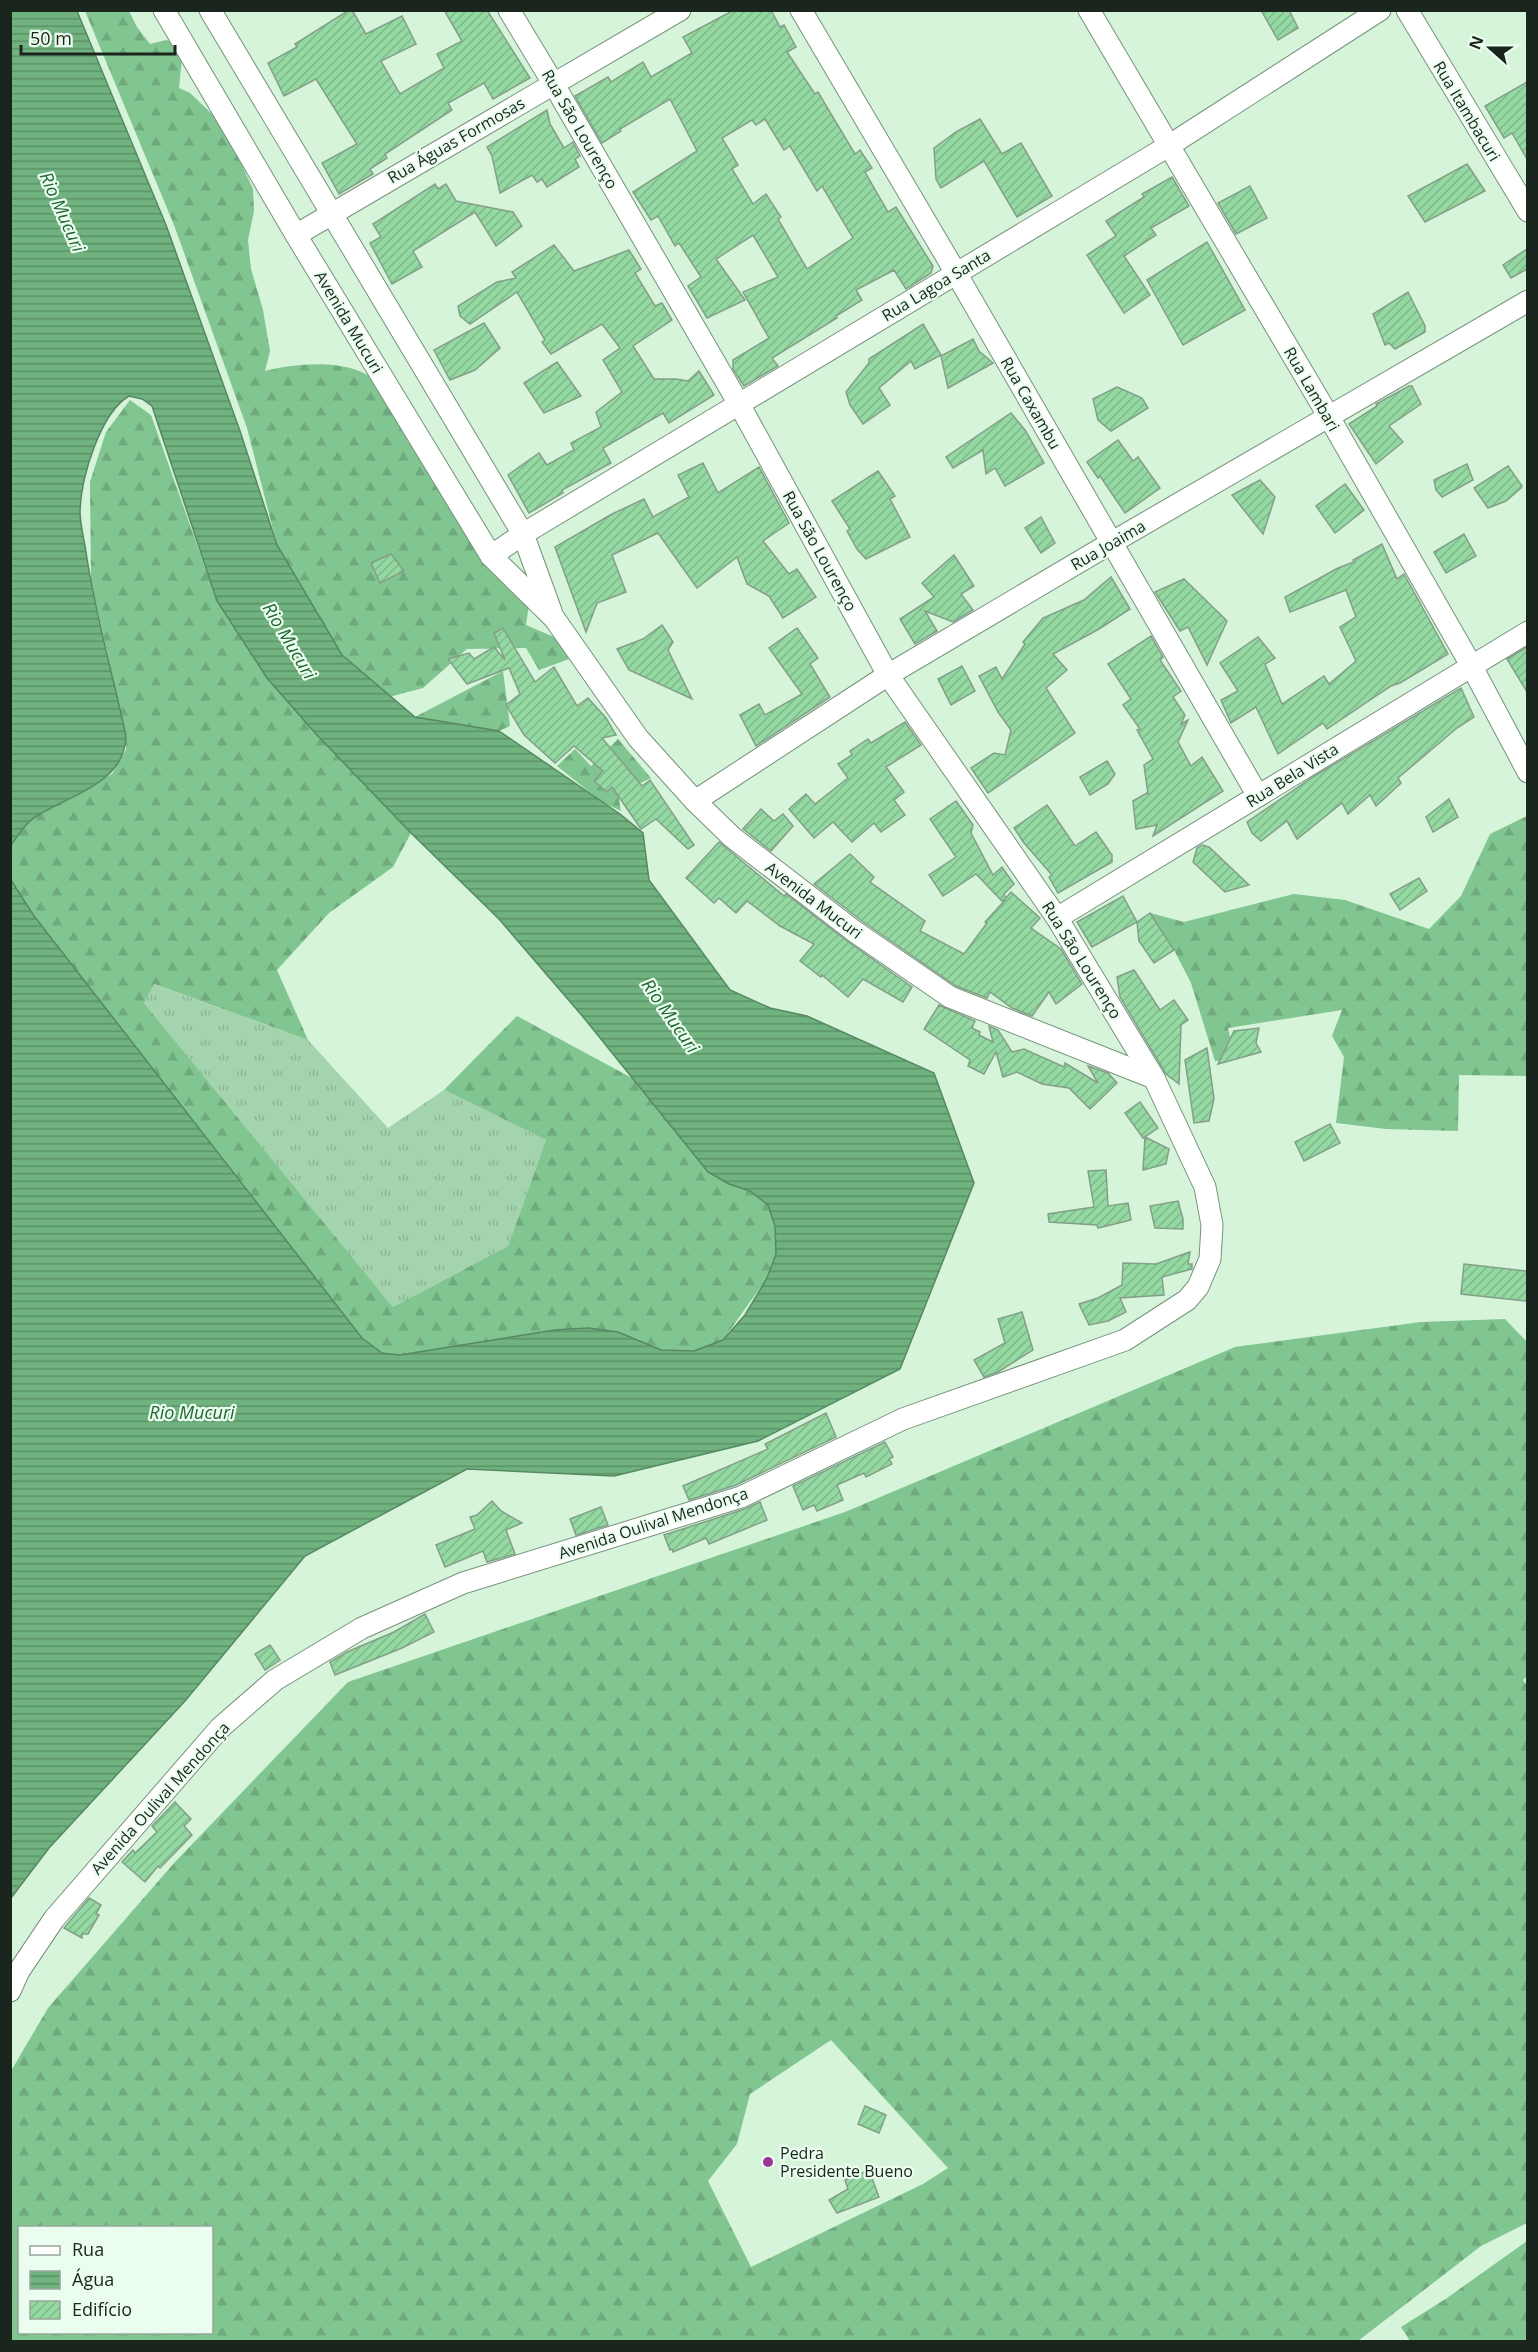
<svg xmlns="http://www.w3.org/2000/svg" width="1538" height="2352" font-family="'Open Sans',sans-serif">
<defs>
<pattern id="grass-tufts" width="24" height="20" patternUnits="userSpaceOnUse" patternTransform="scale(1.5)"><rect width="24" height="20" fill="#a4d4ad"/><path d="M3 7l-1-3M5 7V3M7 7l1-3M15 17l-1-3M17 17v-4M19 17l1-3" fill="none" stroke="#8db694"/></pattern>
<pattern id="forest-firs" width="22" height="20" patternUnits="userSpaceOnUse" patternTransform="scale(1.5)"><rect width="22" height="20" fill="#81c590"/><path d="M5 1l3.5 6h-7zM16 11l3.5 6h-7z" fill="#6fa97c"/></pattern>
<pattern id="water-rules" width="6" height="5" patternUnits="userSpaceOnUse" patternTransform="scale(1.5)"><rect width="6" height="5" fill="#70b37f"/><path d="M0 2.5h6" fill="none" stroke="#5b9167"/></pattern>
<pattern id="building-hatch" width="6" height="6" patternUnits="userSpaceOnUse" patternTransform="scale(1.5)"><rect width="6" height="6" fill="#94d9a2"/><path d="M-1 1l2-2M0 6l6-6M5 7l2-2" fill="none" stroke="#7fba8b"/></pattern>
</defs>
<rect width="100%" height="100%" fill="#d5f4da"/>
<polygon fill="url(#grass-tufts)" points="153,984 308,1040 388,1128 444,1090 546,1140 508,1246 393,1307 144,1003"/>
<g fill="url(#forest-firs)" fill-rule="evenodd">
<path d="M85,11h44l8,16 13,17 16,-4 10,3 6,15 -3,30 11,5 24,23 20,32 19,41 1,22 -6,29 3,29 12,41 7,41 -5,20c31,-8 91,-14 114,14 8,10 15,24 21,35 7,13 9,27 21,35l108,149 -3,21 35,15 8,19 -30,11 -13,-22 -59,1 -44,39 -34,9 -47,-42 -65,-110 -30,-117 -73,-203z"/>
<polygon points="130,400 151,415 217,601 267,678 316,734 411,833 393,867 329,913 277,970 308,1040 154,984 144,1003 393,1307 508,1246 546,1140 444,1090 517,1016 632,1078 708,1172 750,1191 768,1205 775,1226 776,1254 767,1278 723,1340 694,1351 661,1350 618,1332 490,1342 400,1355 382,1353 362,1338 34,916 11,880 11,845 32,818 112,774 126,750 126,736 91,581 90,482 106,432"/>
<polygon points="503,671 510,726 499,731 415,717"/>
<polygon points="618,739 651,778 618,794 621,811 602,802 557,766 575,749 591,766"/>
<polygon points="1527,816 1527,1076 1459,1075 1458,1131 1386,1129 1336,1123 1344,1057 1332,1036 1342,1010 1228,1028 1235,1059 1215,1061 1191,983 1174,950 1150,913 1184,922 1294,894 1345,900 1429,929 1461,896 1490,834"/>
<path d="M1505,1319l23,24v332l-5,5 5,7 -1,536 -46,23 -123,95h-1347v-270l37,-63 127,-146 173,-180 497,-170 390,-165 186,-25zM831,2040l117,128 -25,16 -172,83 -43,-86 29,-37 13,-50zM20,2228h192v104h-192z"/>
<polygon points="1527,2241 1527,2341 1410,2341 1401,2327 1447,2298"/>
</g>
<path fill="url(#water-rules)" stroke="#568962" stroke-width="1.5" d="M11,10l66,1 89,214 74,206 37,114 65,110 73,62 84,14 121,83 23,19 6,47 81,110 40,18 37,8 127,57 40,110 -74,186 -142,72 -144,35 -147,-7 -162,87 -120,145 -136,147 -38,50v-1018l23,36 328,422 20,15 18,2 155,-25 33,-2 30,4 43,18 33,1 29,-11 22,-25 22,-37 9,-24 -1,-28 -7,-21 -18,-14 -21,-7 -21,-12 -124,-154 -85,-99 -88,-86 -95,-99 -49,-56 -50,-77 -65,-195 -10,-7 -13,-3c-29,17 -48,82 -49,115 0,13 4,28 6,41 9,62 27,123 40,184 -1,48 -57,59 -91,81 -10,6 -17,19 -24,28z"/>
<g fill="url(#building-hatch)" stroke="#839f88" stroke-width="1.5" fill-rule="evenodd">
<polygon points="349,10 352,10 366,34 402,16 416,44 381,61 400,94 444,68 437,54 462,41 444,10 487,10 530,78 493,99 484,83 448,103 452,110 385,154 387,158 370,169 373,174 339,194 322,163 357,144 316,79 284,96 268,63 297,47 295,44"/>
<path d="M734,10h37l9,17 4,-2 12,22 -9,5 28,42 3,-2 37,62 5,-4 12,18 -7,4 23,40 8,-5 37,59 -2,7 -25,16 -12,-19 -38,20 6,10 -26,16 1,2 -65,40 6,8 -34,20 -11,-17v-9l36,-22 -26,-46 35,-15 -25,-42 -37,24 29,41 -38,18 -19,-32 13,-9 -22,-34 -4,3 -17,-30 -7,4 -18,-28 64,-41 -27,-52 -50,30 1,2 -19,12 -27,-47 33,-19 3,5 32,-20 8,15 41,-24 -9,-16zM765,119l19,31 6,-4 27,45 5,-5 31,52 -46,31 -29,-50 3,-2 -15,-23 -13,10 -21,-35 6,-4 -16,-27 30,-18 4,5z"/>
<polygon points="1261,10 1289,10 1298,28 1278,40"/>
<polygon points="1527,82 1527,159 1512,133 1504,138 1485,106"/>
<polygon points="547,110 550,124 564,148 573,142 580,156 575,159 579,167 547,187 542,179 537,182 532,175 500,193 492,156 487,147"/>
<polygon points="980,119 1002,154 1021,143 1052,196 1017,217 984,161 941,188 936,179 934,148 956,132"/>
<polygon points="1467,164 1485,191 1425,222 1408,196"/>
<polygon points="1172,177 1189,206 1151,228 1156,235 1124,256 1150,295 1124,313 1087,255 1116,236 1106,221 1144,197 1142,194"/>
<polygon points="435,184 438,189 446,184 456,201 513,212 522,226 496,246 475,212 413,251 422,267 392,284 370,243 381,237 373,224"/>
<polygon points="1250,186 1267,218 1236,234 1218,203"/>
<polygon points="1207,242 1245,310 1183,345 1147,280"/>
<polygon points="554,245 574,271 629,250 641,269 635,273 655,306 662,303 672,320 633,346 654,379 676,379 688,381 699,371 714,395 669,423 663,413 603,448 611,463 562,490 563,493 529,513 508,475 539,453 547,465 574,450 571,443 601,427 596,412 622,392 603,360 620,348 602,324 551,354 542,342 545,340 517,292 470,324 460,316 458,306 497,282 516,278 512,272"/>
<polygon points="1527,249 1527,269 1511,278 1503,265"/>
<polygon points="1408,292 1425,326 1425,332 1395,349 1389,343 1385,345 1373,314"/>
<polygon points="484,323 500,348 475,370 450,380 434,350"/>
<polygon points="923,324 941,355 915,369 911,361 879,388 890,405 863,424 850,405 846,392 869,363 869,359"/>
<polygon points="973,339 979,351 993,363 948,388 941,356"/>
<polygon points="557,362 581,396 544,413 524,383"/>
<polygon points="1409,386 1412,386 1421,404 1389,426 1403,442 1376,464 1349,424 1377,406 1376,404"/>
<polygon points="1117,387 1142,398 1148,408 1111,431 1098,420 1093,399"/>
<polygon points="1011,413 1025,430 1044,463 1005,486 995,468 986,474 983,450 953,468 946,457"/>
<polygon points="1118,440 1133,461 1138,457 1160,488 1125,513 1100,476 1098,478 1087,462"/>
<polygon points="703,463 718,493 759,467 789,523 763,541 789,574 797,569 816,597 783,618 769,596 747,584 737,557 697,588 658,533 612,555 626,592 597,603 586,632 555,547 612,514 644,499 653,517 689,497 678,475"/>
<polygon points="1467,464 1473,480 1442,497 1436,490 1434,480"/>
<polygon points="1508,466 1522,486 1521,488 1506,501 1488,508 1474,488"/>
<polygon points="878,471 895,496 890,499 910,537 866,559 857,549 847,531 850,529 832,501"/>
<polygon points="1260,480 1275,497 1263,534 1232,495"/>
<polygon points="1345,484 1364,510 1335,533 1316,506"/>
<polygon points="1041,517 1055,543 1041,553 1025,528"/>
<polygon points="1464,534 1476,556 1446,573 1434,552"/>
<polygon points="1382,544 1397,579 1404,574 1448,654 1400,683 1391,686 1327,729 1323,723 1278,754 1256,707 1231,723 1221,700 1238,691 1220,663 1258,637 1275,658 1265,664 1282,704 1324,676 1329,684 1356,661 1340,627 1356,617 1346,590 1290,612 1285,597 1338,568 1354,562 1353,560"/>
<polygon points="391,554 404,571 380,583 371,563"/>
<polygon points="954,555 974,586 961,594 973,610 953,622 925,611 937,631 915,644 900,619 934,597 922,583"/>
<polygon points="1111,577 1130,609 1099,629 1053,654 1067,670 1046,688 1075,733 988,793 971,768 994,753 1005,755 1011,730 998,712 979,676 996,667 1002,679 1025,644 1023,642 1043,618 1084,600"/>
<polygon points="1184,579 1227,621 1207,665 1188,627 1180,631 1155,592"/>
<polygon points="662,625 673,642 668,650 692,699 629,670 617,649 643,639"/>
<polygon points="503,628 535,682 554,667 577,706 588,698 606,718 616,735 602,738 642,786 650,780 694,845 688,849 656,819 641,829 612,787 607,792 594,781 603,771 574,746 555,763 524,735 506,705 520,694 509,668 467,684 448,659 469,653 474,659 494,647 505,660 494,633"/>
<polygon points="797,628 818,658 810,664 830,697 756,746 740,715 759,704 765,715 802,694 769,648"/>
<polygon points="1151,636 1163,657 1160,660 1181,691 1173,697 1185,715 1181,724 1188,720 1178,742 1191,766 1202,757 1223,791 1153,836 1157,825 1136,829 1133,801 1147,793 1148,794 1144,765 1153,759 1137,730 1140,729 1123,705 1131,699 1108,664"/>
<polygon points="1527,647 1527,692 1507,659"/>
<polygon points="962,666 975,691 951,705 938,679"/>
<polygon points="1461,688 1474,717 1457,728 1398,778 1401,783 1376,806 1370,795 1348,814 1342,803 1297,839 1287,821 1261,841 1252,833 1247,822 1313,777"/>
<polygon points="905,722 921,745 886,767 904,792 894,800 905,815 881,832 874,823 852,842 833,822 814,838 789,809 806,794 815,804 848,778 838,764 852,755 850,751 868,739 871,743"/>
<polygon points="1107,761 1115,774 1108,784 1090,795 1080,777"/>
<polygon points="1449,799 1458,817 1433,832 1426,817"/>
<polygon points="956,801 973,825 971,833 993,875 1002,867 1014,884 1004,894 1006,898 1011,892 1040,918 1031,928 1061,949 1082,984 1056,1004 1049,992 1032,1016 1012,1008 990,992 987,998 956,986 862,921 814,884 850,854 874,877 870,882 925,921 920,931 964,954 987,923 985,922 1006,899 1002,901 976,874 943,896 929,875 956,857 930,819"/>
<polygon points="1047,805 1075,846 1096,832 1112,855 1112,862 1058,893 1049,877 1052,875 1024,843 1014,828"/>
<polygon points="761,809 774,821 783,814 793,826 771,851 743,829"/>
<polygon points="719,842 784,896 786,894 847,941 912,987 903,1002 863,979 848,997 822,975 821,977 800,961 814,944 780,926 747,901 736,913 719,898 714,903 686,878"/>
<polygon points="1202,845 1209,847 1249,885 1225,892 1193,862 1197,848"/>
<polygon points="1419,878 1427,891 1400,910 1390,894"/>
<polygon points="1123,896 1137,922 1092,947 1077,922"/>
<polygon points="1150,913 1174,950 1154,963 1139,941 1137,922"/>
<polygon points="1134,970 1160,1010 1174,1000 1188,1020 1181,1025 1179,1084 1166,1074 1120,997 1117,977"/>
<polygon points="939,1005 975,1021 972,1028 980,1032 979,1035 993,1042 989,1026 998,1030 1012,1052 1024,1049 1064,1067 1065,1063 1098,1083 1088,1066 1108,1073 1117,1083 1090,1109 1069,1088 1042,1084 1017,1072 1003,1077 996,1052 984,1074 968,1066 970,1060 924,1029"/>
<polygon points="1259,1028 1256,1043 1261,1052 1218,1064 1234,1031"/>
<polygon points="1207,1048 1214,1099 1209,1121 1194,1123 1185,1060"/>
<polygon points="1140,1102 1158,1128 1145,1137 1169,1149 1166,1164 1143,1170 1145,1137 1143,1138 1125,1113"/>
<polygon points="1330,1124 1340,1143 1304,1161 1295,1142"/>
<polygon points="1106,1170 1108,1206 1128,1203 1131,1220 1098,1228 1097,1225 1049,1222 1048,1214 1094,1207 1088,1171"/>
<polygon points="1178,1201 1183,1219 1183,1229 1155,1228 1150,1206"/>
<polygon points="1190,1252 1188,1264 1192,1264 1192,1269 1162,1277 1164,1295 1120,1298 1126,1312 1108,1321 1089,1325 1079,1304 1098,1298 1122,1285 1123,1263 1156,1264"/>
<polygon points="1464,1264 1527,1271 1527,1301 1461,1294"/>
<polygon points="1022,1312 1033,1350 998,1372 984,1377 974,1360 1005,1343 998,1319"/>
<polygon points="826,1413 836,1437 736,1485 689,1500 683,1486 768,1449 765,1444"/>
<polygon points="885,1442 893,1457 889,1459 892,1464 866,1477 864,1473 837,1485 843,1500 817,1511 814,1505 803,1510 793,1486"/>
<polygon points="492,1501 501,1511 522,1523 506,1530 515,1554 487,1562 483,1551 445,1567 436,1545 475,1529 470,1517 477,1515"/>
<polygon points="760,1502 767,1520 709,1544 706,1538 673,1552 672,1549 670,1550 664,1535 745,1509"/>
<polygon points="601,1507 608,1525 576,1535 570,1519"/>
<polygon points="425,1614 434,1632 402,1648 335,1675 330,1662 347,1652 394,1632"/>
<polygon points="270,1645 280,1660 265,1670 255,1654"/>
<polygon points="175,1802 191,1819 184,1826 192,1835 160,1868 158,1866 145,1882 122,1862 133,1850 135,1853 157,1832 152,1826"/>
<polygon points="89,1898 101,1905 96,1914 99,1915 88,1934 82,1934 82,1938 64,1928"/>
<polygon points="865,2106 886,2115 879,2133 858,2124"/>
<polygon points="869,2170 879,2197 837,2213 829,2200 848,2189 845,2180"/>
</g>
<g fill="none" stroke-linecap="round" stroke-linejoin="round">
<g stroke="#76927b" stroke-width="23">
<g id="street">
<polyline points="164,10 296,235 491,556 554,618 638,738 695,801 732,837 854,931 950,997 1154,1078"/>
<polyline points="210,10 523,534 551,611"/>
<polyline points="801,10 956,273 1258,796"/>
<polyline points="1089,10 1329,417 1471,665 1528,772"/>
<polyline points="1407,10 1528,211"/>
<polyline points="296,235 680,10"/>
<polyline points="491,556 523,534 1170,145 1380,10"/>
<polyline points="695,801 888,675 1111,543 1528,301"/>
<polyline points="1057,918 1528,632"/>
<polyline points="10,1991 19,1971 54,1919 220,1728 275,1680 362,1628 463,1583 741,1497 903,1419 1125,1340 1187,1300 1198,1287 1210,1259 1212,1225 1205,1187 1154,1078 1057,918 888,675 739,404 553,83 509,10"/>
</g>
</g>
<use href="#street" stroke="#fff" stroke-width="21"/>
</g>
<circle fill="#9b3396" stroke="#ebfdee" stroke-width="2" cx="768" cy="2162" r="6"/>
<g text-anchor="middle" stroke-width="4.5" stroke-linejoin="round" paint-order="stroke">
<g font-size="16" fill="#1a261d" stroke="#ebfdee">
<text transform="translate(1467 111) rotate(59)" y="6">Rua Itambacuri</text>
<text transform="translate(580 129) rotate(60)" y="6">Rua São Lourenço</text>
<text transform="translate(456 140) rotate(-30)" y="6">Rua Águas Formosas</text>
<text transform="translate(936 285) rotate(-31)" y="6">Rua Lagoa Santa</text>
<text transform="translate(349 322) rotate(59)" y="6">Avenida Mucuri</text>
<text transform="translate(1312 389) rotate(60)" y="6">Rua Lambari</text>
<text transform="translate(1031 403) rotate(60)" y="6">Rua Caxambu</text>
<text transform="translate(1108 545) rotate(-30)" y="6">Rua Joaima</text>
<text transform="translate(820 551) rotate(61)" y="6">Rua São Lourenço</text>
<text transform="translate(1292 775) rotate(-32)" y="6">Rua Bela Vista</text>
<text transform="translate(814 900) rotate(37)" y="6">Avenida Mucuri</text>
<text transform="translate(1082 960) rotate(58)" y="6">Rua São Lourenço</text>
<text transform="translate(653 1523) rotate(-18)" y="6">Avenida Oulival Mendonça</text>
<text transform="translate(160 1798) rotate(-48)" y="6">Avenida Oulival Mendonça</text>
</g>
<g font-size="16" fill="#1a261d" stroke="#ebfdee" text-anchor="start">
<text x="780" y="2159">Pedra<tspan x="780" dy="18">Presidente Bueno</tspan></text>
</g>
<g font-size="18" font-style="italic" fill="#1f6635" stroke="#ebfdee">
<text transform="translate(62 212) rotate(66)" y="6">Rio Mucuri</text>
<text transform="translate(289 641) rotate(59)" y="6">Rio Mucuri</text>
<text transform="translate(670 1016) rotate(55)" y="6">Rio Mucuri</text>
<text x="192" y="1419">Rio Mucuri</text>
</g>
</g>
<rect width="1538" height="2352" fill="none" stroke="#1a261d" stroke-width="24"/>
<rect x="18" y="2226" width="195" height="108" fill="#ebfdee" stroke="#97a79a" stroke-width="1.5"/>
<rect x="30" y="2246" width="30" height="9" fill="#ffffff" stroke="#97a79a" stroke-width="1.5"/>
<text x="72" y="2256" font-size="18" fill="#1a261d">Rua</text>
<rect x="30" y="2271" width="30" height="18" fill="url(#water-rules)" stroke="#97a79a" stroke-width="1.5"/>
<text x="72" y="2286" font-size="18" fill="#1a261d">Água</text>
<rect x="30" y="2301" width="30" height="18" fill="url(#building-hatch)" stroke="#97a79a" stroke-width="1.5"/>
<text x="72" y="2316" font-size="18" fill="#1a261d">Edifício</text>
<g transform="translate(1490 48) rotate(291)" stroke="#ebfdee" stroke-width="4.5" paint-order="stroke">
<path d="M0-4.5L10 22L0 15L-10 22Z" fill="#1a261d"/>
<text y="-9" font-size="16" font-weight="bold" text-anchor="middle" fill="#1a261d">N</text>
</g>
<path d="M21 45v9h154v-9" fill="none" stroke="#1a261d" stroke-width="3"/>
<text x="30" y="45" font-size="18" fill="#1a261d" stroke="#ebfdee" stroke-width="4.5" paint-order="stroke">50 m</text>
</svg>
